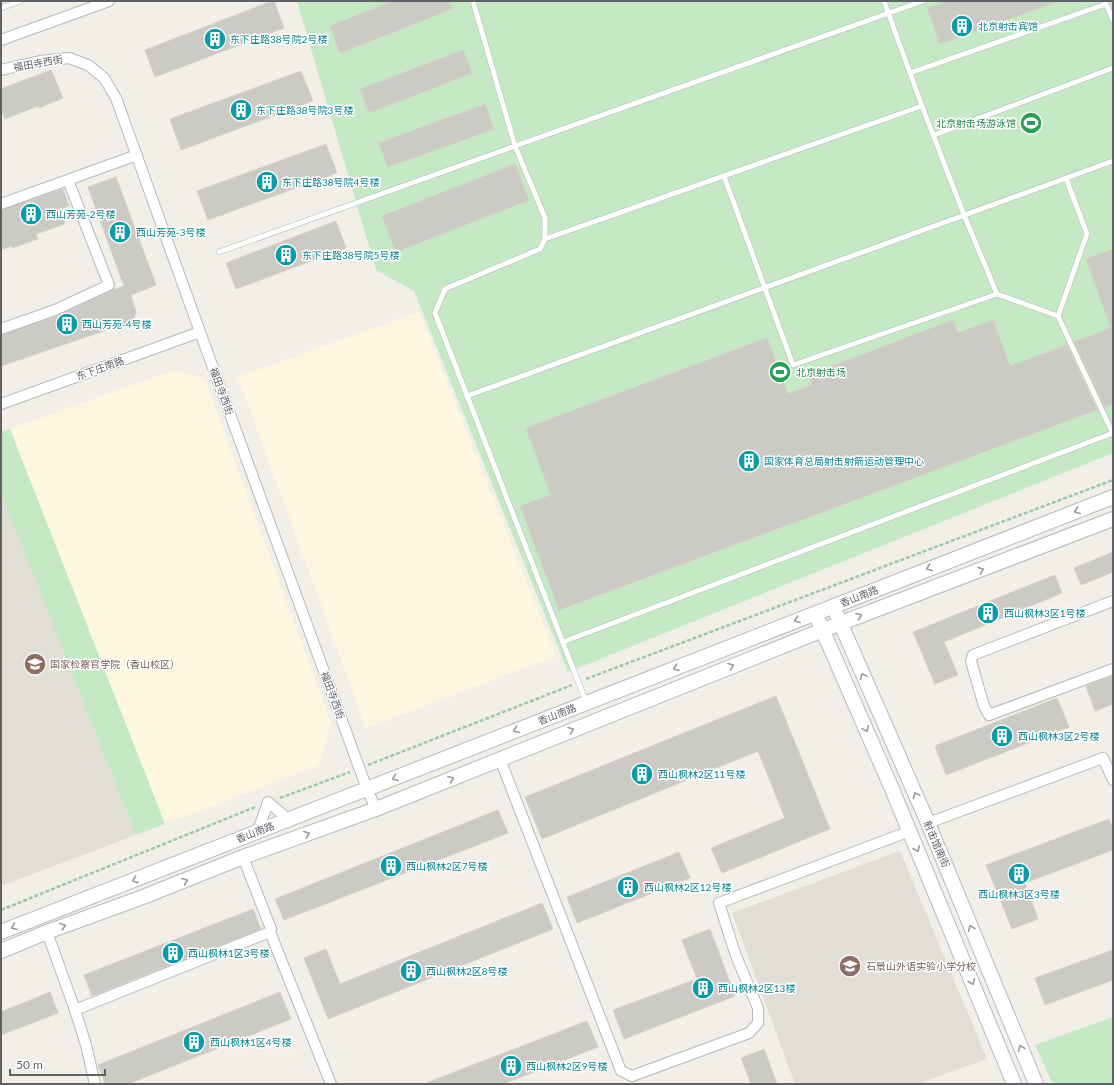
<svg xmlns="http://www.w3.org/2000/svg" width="1114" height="1085" font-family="Lato,'Noto Sans SC',sans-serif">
<rect width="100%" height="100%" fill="#f1efe8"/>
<g fill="#fef7e0">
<polygon points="419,312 556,656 366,728 238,377"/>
<polygon points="172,371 204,378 331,723 319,765 165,824 10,429"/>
</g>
<g fill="#e1ded6">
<polygon points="1,494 136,835 1,886"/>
<polygon points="900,851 987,1059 917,1084 795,1084 732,913"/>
</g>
<g fill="#c5e8c5">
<polygon points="297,1 1113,1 1113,453 568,672 414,291 376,270"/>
<polygon points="10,429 165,824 136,835 1,494 1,432"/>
<polygon points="1113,1017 1113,1084 1053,1084 1035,1045"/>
</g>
<g fill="#cccac5" stroke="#d6d1c6">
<polygon points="272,1 274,1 284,28 155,77 145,50"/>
<polygon points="393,1 449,1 452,9 340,53 330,26"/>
<polygon points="948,1 1055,1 1056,2 940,44 927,8"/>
<polygon points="463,50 472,73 369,113 360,89"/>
<polygon points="51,70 63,98 39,108 38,106 5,119 1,108 1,89"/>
<polygon points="301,71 313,101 181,150 170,119"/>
<polygon points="485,104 494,129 388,167 379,143"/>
<polygon points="326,144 337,173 208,220 197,191"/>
<polygon points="515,164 529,200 396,252 382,216"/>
<polygon points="116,177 156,285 131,295 136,312 133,321 1,366 1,335 57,316 113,290 124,286 88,187"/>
<polygon points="63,189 69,206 60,209 65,224 36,234 38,239 12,248 11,246 1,250 1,210"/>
<polygon points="336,221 346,248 236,289 226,263"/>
<polygon points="1113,249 1113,404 1105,407 1074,342 1111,328 1086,259"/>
<polygon points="953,320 958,333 993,320 1010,366 1067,345 1097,410 559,610 520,506 551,495 526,428 767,338 788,394 812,385 808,375"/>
<polygon points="1113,552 1113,572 1081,585 1074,568"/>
<polygon points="1055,575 1062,593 944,642 958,675 935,684 913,632"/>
<polygon points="1113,676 1113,704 1095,711 1086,686"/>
<polygon points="776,696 830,829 722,873 711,848 785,818 758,751 542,839 525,797"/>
<polygon points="1057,698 1069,727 946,775 935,746"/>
<polygon points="498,810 508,833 284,920 275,899"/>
<polygon points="1109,819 1113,829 1113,850 1025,883 1038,919 1012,929 986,865"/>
<polygon points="679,852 690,878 577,923 567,897"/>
<polygon points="542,903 553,929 328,1019 304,958 326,949 340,984"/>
<polygon points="253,909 261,929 92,996 84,975"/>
<polygon points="710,929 735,996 624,1039 613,1010 697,979 682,940"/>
<polygon points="1113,950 1113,980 1045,1005 1035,978"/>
<polygon points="50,992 58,1013 1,1035 1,1012"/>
<polygon points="280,992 291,1019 128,1084 105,1084 98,1065"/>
<polygon points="587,1021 598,1047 503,1084 426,1084 426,1083"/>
<polygon points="764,1049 777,1084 751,1084 741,1058"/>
</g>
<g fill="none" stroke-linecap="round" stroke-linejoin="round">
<g stroke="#b5b8bc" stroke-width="6">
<g id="lane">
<polyline points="473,1 515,146 545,218 545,239 540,249 445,289 435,313 586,702"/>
<polyline points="884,1 922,106 964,215 997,294 1058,316 1113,434"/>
<polyline points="1105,2 1113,20"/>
<polyline points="1,8 21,1"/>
<polyline points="910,73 1106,4"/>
<polyline points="934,135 1113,68"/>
<polyline points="724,176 793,365 997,294"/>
<polyline points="545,239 922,106"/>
<polyline points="219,252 515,146 923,1"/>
<polyline points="1058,316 1087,234 1066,178"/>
<polyline points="467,396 1113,161"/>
<polyline points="563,642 1113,433"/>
</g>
</g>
<g stroke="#b5b8bc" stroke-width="12">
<g id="street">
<polyline points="1,40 109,1"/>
<polyline points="1,70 40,61 69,58 88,65 104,78 116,98 200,332 367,789 376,809"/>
<polyline points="1,204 137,155"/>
<polyline points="1,329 55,310 109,285 68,180"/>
<polyline points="1,404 200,332"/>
<polyline points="1113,601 973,655 971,661 984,706 989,715 1113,669"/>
<polyline points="500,759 621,1071 632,1076 749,1033 758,1023 758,1008 736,956 719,903 910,831"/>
<polyline points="928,823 1103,758 1113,780"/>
<polyline points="258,831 268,802 288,819"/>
<polyline points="243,857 271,929 270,932 331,1084"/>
<polyline points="47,932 75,1010 86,1045 95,1084"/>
<polyline points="75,1010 270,932"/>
</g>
</g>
<g stroke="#b6babf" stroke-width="16">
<g id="secondary">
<polyline points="837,615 928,823 1036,1084"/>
<polyline points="819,622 892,789 1014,1084"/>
<polyline points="1,932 1113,497"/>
<polyline points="1,951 47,932 143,897 243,857 376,809 823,630 1113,519"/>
</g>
</g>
<g stroke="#9cc7a9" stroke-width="2.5" stroke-dasharray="4 2" stroke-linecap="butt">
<polyline points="586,679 1113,480"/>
<polyline points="368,765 572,685"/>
<polyline points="280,798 350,772"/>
<polyline points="1,910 255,807"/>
</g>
<use href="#lane" stroke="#fff" stroke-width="5"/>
<use href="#street" stroke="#fff" stroke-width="10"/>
<use href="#secondary" stroke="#fff" stroke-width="14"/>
</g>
<defs><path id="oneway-chevron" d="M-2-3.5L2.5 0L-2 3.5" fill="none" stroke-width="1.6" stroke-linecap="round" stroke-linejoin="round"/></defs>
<g stroke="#979a9d">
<use href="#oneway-chevron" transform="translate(1077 511) rotate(159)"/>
<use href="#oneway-chevron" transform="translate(929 568) rotate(159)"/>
<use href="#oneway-chevron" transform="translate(981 570) rotate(-21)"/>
<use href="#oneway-chevron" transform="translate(859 616) rotate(-21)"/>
<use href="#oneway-chevron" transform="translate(797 620) rotate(159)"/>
<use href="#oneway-chevron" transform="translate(731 666) rotate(-22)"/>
<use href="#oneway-chevron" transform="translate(676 668) rotate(159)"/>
<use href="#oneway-chevron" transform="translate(863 676) rotate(-114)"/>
<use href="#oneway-chevron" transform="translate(866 729) rotate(66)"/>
<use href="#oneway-chevron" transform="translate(516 730) rotate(159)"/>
<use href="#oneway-chevron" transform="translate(571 730) rotate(-22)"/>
<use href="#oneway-chevron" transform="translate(395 778) rotate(159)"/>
<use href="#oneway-chevron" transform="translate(451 779) rotate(-22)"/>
<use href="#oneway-chevron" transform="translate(916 795) rotate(-114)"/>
<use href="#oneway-chevron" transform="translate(307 834) rotate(-20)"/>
<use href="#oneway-chevron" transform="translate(917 849) rotate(68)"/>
<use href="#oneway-chevron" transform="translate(135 880) rotate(159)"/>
<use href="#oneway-chevron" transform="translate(185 881) rotate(-22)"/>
<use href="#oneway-chevron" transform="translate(63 926) rotate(-20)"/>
<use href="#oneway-chevron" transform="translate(14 927) rotate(159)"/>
<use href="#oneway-chevron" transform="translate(971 928) rotate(-112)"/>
<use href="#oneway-chevron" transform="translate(972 982) rotate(68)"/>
<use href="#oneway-chevron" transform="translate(1021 1048) rotate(-112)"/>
</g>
<defs>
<g id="building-disc" transform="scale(1.15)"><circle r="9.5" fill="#0f9aa8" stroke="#fff"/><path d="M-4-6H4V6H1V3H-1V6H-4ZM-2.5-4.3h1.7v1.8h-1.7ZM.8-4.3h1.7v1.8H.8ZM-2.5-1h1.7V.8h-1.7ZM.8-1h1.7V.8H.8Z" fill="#fff"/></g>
<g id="stadium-disc" transform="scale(1.15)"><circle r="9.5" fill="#2e9e5b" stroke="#fff"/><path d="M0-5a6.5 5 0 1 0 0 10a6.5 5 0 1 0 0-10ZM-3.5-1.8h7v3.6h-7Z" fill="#fff"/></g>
<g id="university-disc" transform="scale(1.15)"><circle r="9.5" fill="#8d6e63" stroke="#fff"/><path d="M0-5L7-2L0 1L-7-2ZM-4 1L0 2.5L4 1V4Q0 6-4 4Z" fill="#fff"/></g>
<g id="school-disc" transform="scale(1.15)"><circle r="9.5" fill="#8d6e63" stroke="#fff"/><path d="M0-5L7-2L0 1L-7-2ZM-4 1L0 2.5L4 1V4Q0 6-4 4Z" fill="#fff"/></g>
</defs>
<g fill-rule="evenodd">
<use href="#building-disc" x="962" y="26"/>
<use href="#building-disc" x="215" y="39"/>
<use href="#building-disc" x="241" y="110"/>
<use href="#stadium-disc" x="1031" y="123"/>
<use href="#building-disc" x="267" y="182"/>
<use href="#building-disc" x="31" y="214"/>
<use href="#building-disc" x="120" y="232"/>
<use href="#building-disc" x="286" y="255"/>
<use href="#building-disc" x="67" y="324"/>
<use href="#stadium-disc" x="780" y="372"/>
<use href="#building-disc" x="749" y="461"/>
<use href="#building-disc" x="988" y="613"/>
<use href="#university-disc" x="35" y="664"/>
<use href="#building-disc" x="1002" y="736"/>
<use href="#building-disc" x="642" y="774"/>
<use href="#building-disc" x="391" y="866"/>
<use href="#building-disc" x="1019" y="874"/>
<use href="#building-disc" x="628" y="887"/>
<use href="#building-disc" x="173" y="953"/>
<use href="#school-disc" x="850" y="966"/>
<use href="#building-disc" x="411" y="971"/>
<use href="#building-disc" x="703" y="988"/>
<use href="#building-disc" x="194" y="1042"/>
<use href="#building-disc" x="511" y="1066"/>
</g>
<g text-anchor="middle" stroke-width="3" stroke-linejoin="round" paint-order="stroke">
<g font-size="10" fill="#0d838f" stroke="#fff" text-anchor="start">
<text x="978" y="30">北京射击宾馆</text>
<text x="230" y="43">东下庄路38号院2号楼</text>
<text x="256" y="114">东下庄路38号院3号楼</text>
<text x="282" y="186">东下庄路38号院4号楼</text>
<text x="46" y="218">西山芳苑-2号楼</text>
<text x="136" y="236">西山芳苑-3号楼</text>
<text x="302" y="259">东下庄路38号院5号楼</text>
<text x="82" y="328">西山芳苑-4号楼</text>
<text x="764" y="465">国家体育总局射击射箭运动管理中心</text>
<text x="1004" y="617">西山枫林3区1号楼</text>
<text x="1018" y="740">西山枫林3区2号楼</text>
<text x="658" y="778">西山枫林2区11号楼</text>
<text x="406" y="870">西山枫林2区7号楼</text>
<text x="644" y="891">西山枫林2区12号楼</text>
<text x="1019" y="898" text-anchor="middle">西山枫林3区3号楼</text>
<text x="188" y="957">西山枫林1区3号楼</text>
<text x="426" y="975">西山枫林2区8号楼</text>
<text x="718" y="992">西山枫林2区13楼</text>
<text x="210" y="1046">西山枫林1区4号楼</text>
<text x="526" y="1070">西山枫林2区9号楼</text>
</g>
<g font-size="10" fill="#5f6368" stroke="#fff">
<text transform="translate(38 63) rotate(-10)" y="4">福田寺西街</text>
<text transform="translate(100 368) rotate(-20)" y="4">东下庄南路</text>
<text transform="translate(222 391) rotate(70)" y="4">福田寺西街</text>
<text transform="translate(859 596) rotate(-21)" y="4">香山南路</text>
<text transform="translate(333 695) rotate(70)" y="4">福田寺西街</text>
<text transform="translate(557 714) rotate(-21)" y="4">香山南路</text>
<text transform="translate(255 832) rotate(-21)" y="4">香山南路</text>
<text transform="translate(937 844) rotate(67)" y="4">射击馆南街</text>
</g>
<g font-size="10" fill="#27864d" stroke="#fff" text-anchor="end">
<text x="1016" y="127">北京射击场游泳馆</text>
<text x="796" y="376" text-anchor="start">北京射击场</text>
</g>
<g font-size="10" fill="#785e54" stroke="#fff" text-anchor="start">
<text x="50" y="668">国家检察官学院（香山校区）</text>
<text x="866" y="970">石景山外语实验小学分校</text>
</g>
</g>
<rect width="1114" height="1085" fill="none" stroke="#5f6368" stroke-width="4"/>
<path d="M10 1069v6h95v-6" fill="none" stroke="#5f6368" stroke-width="2"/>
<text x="16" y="1069" font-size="12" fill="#5f6368" stroke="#ffffff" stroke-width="3" paint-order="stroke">50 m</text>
</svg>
